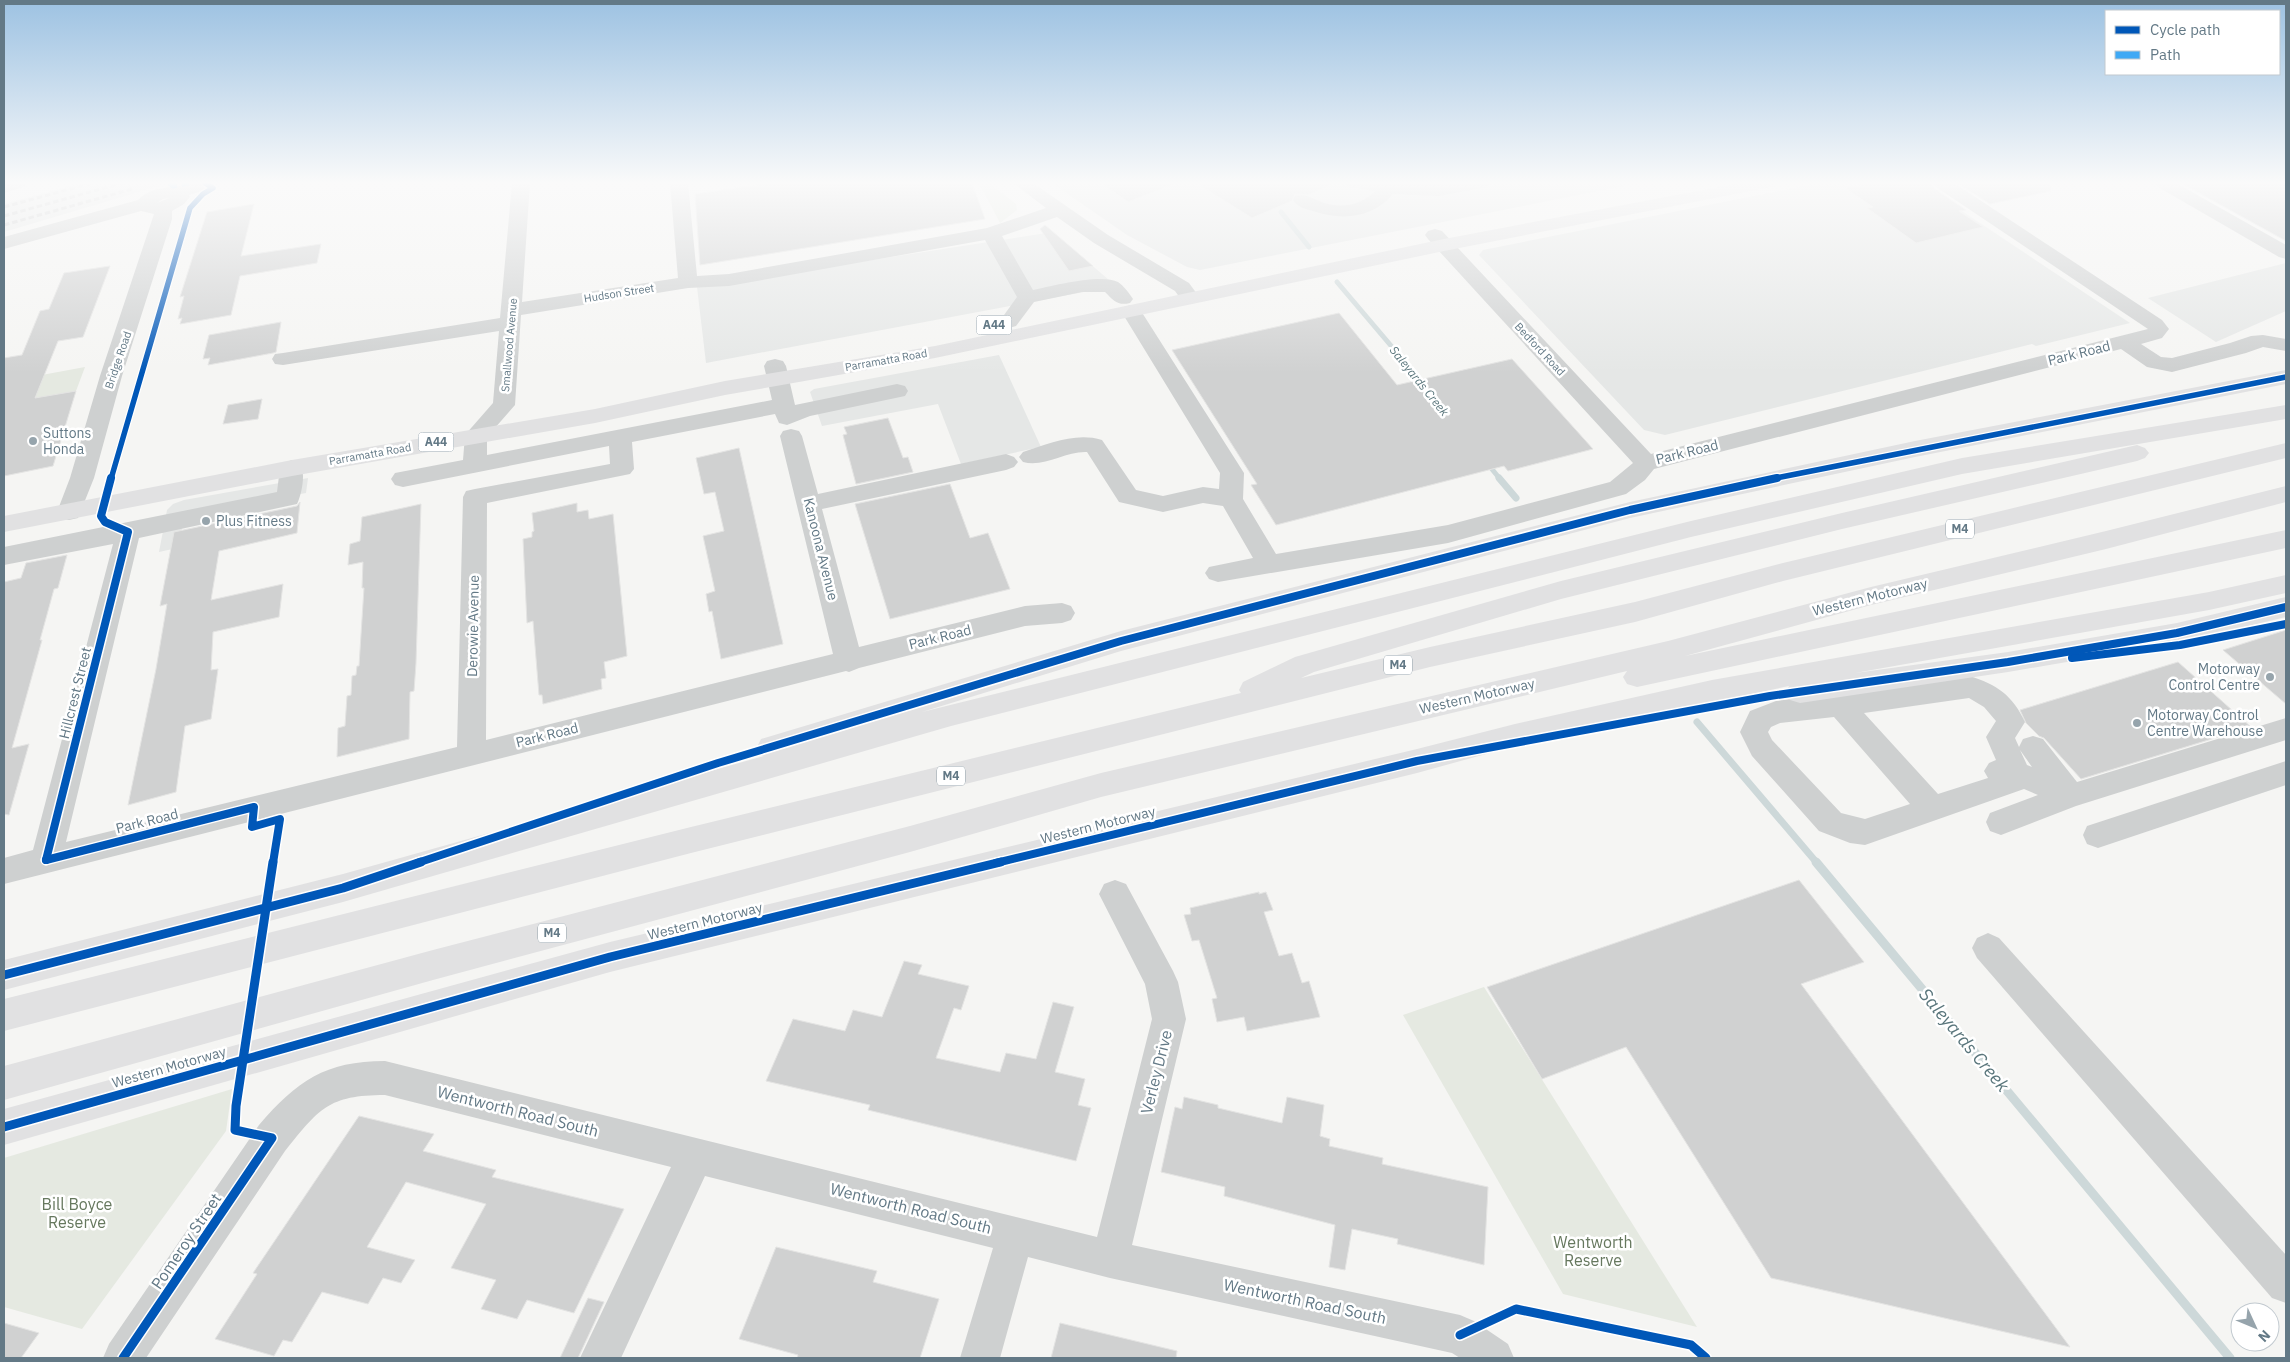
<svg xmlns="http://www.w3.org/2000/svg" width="2290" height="1362" font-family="'IBM Plex Sans',sans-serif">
<rect width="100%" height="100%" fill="#f5f5f3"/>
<g fill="#e5e7e6">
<polygon points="81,183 169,183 4,232 4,204"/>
<polygon points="1052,183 1639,183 1200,270 1187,267 1127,235"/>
<polygon points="1819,183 1920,183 2130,323 2036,346 2032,344 1665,435 1644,430 1479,255 1483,250"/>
<polygon points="1053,232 1116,286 706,363 697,287"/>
<polygon points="2286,263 2286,311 2216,342 2148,298"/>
<polygon points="999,355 1041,447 961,464 938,404 822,426 810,392 814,389"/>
<polygon points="308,478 306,493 186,514 177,548 159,552 167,510 173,504 184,500"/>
</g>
<g fill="#e5e9e1">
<polygon points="979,183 989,183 1016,204 1017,210 1000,223"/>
<polygon points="85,367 76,391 4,404 4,382"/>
<polygon points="1484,987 1697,1327 1563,1294 1403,1015"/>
<polygon points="232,1089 226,1131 82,1329 4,1307 4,1158"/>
</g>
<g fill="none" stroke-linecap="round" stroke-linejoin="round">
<g stroke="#cdd8d9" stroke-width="5">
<polyline points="1281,212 1309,247"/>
<polyline points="1337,282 1426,387"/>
<polyline points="1487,463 1500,479"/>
</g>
<g stroke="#cdd8d9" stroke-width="7">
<polyline points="1499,478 1516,498"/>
<polyline points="1697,722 1817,863"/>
</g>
<polyline stroke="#cdd8d9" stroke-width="9" points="1816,862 2230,1358"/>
</g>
<g fill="#d0d1d1" stroke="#e4e4e3">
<polygon points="769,183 972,183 985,219 700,265 695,194"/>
<polygon points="1101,183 1173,183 1174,184 1128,202"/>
<polygon points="1196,183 1336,183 1308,195 1295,194 1292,201 1252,218"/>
<polygon points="1869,183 1931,183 1935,189 1966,210 1959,211 1983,227 1916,243 1867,208 1873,207 1845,188"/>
<polygon points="1957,183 2050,183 2051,191 1990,204"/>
<polygon points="2181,183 2286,183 2286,241"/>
<polygon points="254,204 241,256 321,244 317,263 240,276 231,315 180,324 182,318 178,319 184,296 180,297 207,212"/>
<polygon points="1045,225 1093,266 1069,271 1040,229"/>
<polygon points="110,266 83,337 58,341 35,398 76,391 53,466 4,476 4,358 22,355 40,311 49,309 64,273"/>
<polygon points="1339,313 1397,385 1512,359 1593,449 1508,471 1504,466 1276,525 1251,485 1257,484 1172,350"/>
<polygon points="281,322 276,352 273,353 208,365 210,358 203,359 209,335"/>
<polygon points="262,399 258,419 223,424 228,405"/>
<polygon points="888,418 903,458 908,457 913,472 856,484 843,435 847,434 844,427"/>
<polygon points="739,448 783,644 721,659 712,611 709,612 706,594 715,591 703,536 724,531 715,492 704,494 696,458"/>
<polygon points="950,484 970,538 988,533 1010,589 890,619 855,504"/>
<polygon points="300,502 297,533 219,551 211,600 283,584 279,617 213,632 211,670 218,669 211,719 185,726 176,792 128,805 156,669 167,604 160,606 174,532 297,506"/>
<polygon points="577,503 577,512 588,510 589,519 613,514 627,656 604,662 606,678 601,679 602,689 543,704 542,695 539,695 533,621 527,623 523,539 532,537 532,532 534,531 532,513"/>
<polygon points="421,504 416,663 414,691 410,692 409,739 337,757 338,728 345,726 347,696 351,695 352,676 356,675 357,666 359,666 364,588 362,588 363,562 348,565 350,544 360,541 362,517"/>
<polygon points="67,555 58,588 54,589 40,640 42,640 12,748 29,744 9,815 4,814 4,582 21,578 26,563"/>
<polygon points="2286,630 2286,704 2223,650"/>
<polygon points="2178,662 2251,727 2081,779 2044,738 2039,736 2026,723 2020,710"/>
<polygon points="1799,880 1864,962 1801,984 2070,1347 1771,1278 1626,1047 1542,1079 1487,987"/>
<polygon points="1259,892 1259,894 1266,892 1273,910 1264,912 1279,956 1292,953 1302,983 1309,981 1320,1017 1247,1031 1244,1017 1217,1022 1212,999 1217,998 1199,940 1192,941 1184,915 1191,914 1190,908"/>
<polygon points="904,961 922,965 918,974 969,986 961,1010 954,1008 936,1058 1000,1072 1006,1053 1036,1059 1053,1002 1074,1007 1055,1072 1085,1079 1078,1105 1091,1108 1076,1161 868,1110 870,1105 766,1081 793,1019 845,1031 853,1010 882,1017"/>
<polygon points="1184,1097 1218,1105 1218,1108 1282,1123 1287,1097 1324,1105 1320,1136 1330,1139 1329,1146 1383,1158 1382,1164 1488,1187 1484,1265 1397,1244 1398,1239 1352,1229 1345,1270 1329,1267 1335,1225 1224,1196 1225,1187 1161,1172 1175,1107 1182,1109"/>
<polygon points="359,1116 434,1134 423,1151 496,1170 492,1177 624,1209 574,1313 527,1300 517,1319 481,1309 496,1280 451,1268 486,1204 406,1182 367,1247 415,1260 401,1283 383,1278 368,1304 322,1292 292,1342 283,1340 274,1356 215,1339 257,1274 253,1273"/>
<polygon points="776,1247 877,1271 873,1282 939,1299 920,1358 797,1358 798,1355 739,1339"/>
<polygon points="588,1298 604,1302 578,1358 560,1358"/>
<polygon points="4,1323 39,1333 21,1358 4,1358"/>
<polygon points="1060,1323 1177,1351 1176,1358 1051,1358"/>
</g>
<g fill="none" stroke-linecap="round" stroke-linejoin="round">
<g fill="#ced0d0" fill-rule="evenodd">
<polygon points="4,183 27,183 24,187 4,193"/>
<path d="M191,183h26l-3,4 -25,8 1,2 -6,7 -12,7v8l-50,157 -28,102 -16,40 -9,2 -9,-2 -3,-6 13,-34 30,-102 54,-162 -13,-3 -137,38v-12l134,-37c14,-15 35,-11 53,-17zM169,198l-12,5 6,-4z"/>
<path d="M512,183h18l-8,119 156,-24 -8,-95h18l9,93 32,-2 258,-46 59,-20 -33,-25h20l75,52 81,48 11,15 -3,4 -7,2 -7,-2 -8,-11 -81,-48 -37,-26 -55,19 31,54c18,-4 69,-17 85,-8 5,3 12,12 15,17l-3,4c-12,3 -16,-2 -25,-11h-23l-48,10 -18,24 -7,2 -7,-2 -3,-4 18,-25 -32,-57 -256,46 -41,2 -167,27 -6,90 -28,32v18l285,-55 -8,-34 3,-5 8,-2 8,2 3,5 9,39 102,-21 8,2 3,5 -3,5 -95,20 -23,9 -8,-2 -4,-9 -143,28 2,27 -4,5 -143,29 -1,237 347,-86 -53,-218 3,-5 8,-2 8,2 3,5 16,58 188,-40 8,3 4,5 -4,5 -8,3 -184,39 37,138 166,-41 37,-3 9,3 4,7 -4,7 -9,3 -37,3 -166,42 -10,4 -3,-1 -842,213v-26l29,-8 80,-306 -109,21v-18l273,-55 3,-24 4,-5 8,-3 8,3c6,9 2,31 -3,41l-158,34 -73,304 391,-95 6,-250 3,-6 9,-2 135,-25 -1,-18 -206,41 -8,-2 -4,-6 4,-6 68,-13 2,-25 28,-32 6,-72 -216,34 -8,-1 -3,-5 3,-5 8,-1 217,-35z"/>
<path d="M1345,183l94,1 12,-1h40l-3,4 -6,1 -43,8 -46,-2c-20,24 -51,27 -80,17 -7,-2 -16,-4 -20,-11l2,-4c10,-2 15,1 24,5 19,8 41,6 56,-10l-27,-4z"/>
<path d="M1933,183h21l208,137 7,9 -7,9 -21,6 20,13 11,1 58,-15 21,-7 12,-1 23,4v12l-23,-4 -17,6 -74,19 -25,-5 -26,-18 -467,120 -9,11 -19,14 -178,49 -230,39 -9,-3 -4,-6 4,-6 44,-9 -30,-52 -20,-3 -40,9 -44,-10 -32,-50c-22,-1 -43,16 -64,10l-4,-5 4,-5c26,-8 52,-20 79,-12l34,50 27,6 40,-9 16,2 1,-16 -99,-162 3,-4 7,-2 7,2 3,4 103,162 -1,26 33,55 172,-29 162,-43 23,-19 -205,-224 -3,-4 3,-4 7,-2 7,2 209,223 497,-125 -212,-142z"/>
<polygon points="2155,183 2176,183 2286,245 2286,259 2279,257 2158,187"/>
<path d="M1969,676c28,8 44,20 56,46l-10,16 4,9 4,-8 10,-3 10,3 34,43 209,-64v22l-210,66 -75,29 -11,-4 -4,-9 4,-9 48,-18 -14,-6 -159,56 -15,-2 -31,-12 -67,-75 -12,-24 10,-21 26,-10zM1969,698l15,9 12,14 -10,16 10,23 -7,3 -5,8 4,7 -50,16 -74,-81zM1834,717l76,87 -45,15 -24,-6 -69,-73 -4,-8 3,-5 9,-4zM2020,750l12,17 -5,-2z"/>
<polygon points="2286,761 2286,785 2098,848 2087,844 2083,835 2087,826"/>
<path d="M1115,880l11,4 47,87 5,11 8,37 -54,226 328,70 14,6 34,23 6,14h-54l-8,-5 -342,-75 -82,-21 -28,101h-40l33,-110 -288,-72 -84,182h-41l91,-191 -286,-72c-57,0 -66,14 -100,56l-139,207h-43l6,-14 150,-219c38,-44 66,-64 126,-64l712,176 55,-218 -7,-35 -46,-90 5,-10z"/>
<polygon points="1988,933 1999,938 2286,1255 2286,1303 2272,1298 1977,958 1972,948 1977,938"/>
</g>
<g fill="#e1e1e2" fill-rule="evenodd">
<polygon points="1740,183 1775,183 1772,187 1766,188 1444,251 935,358 725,395 595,423 292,476 4,532 4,516 292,460 595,409 725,381 935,346 1444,239"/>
<polygon points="2286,370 2286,384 1915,457 1630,518 1121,651 922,712 1691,521 1962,458 2286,405 2286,419 1962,474 1691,537 951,726 343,902 4,990 4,960 343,874 764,756 761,755 757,747 761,739 1121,631 1630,502 1915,441"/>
<polygon points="2286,443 2286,458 1783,581 1635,622 1430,667 691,853 4,1031 4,999 691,827 1241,693 1239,690 1243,682 1295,657 1561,581 1842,513 2137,445 2145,448 2149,453 2145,458 2137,461 1842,529 1561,599 1314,672 1301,678 1430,647 1635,602 1783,563"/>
<polygon points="2286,486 2286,502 2106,549 1871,605 1685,656 2286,530 2286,548 1637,687 1627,684 1623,677 1627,671 1101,797 910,852 433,980 4,1100 4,1066 433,950 910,826 1101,773 1668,641 1871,587 2106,531"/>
<polygon points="2286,575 2286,593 2209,610 1855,673 2008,652 2177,623 2286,597 2286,617 2177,643 2008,672 1800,703 1790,700 1786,692 1789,686 1613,723 1515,746 1417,773 610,972 4,1145 4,1109 610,942 1417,749 1515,724 1712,680 2209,592"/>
</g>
<g stroke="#c4c5c6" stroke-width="3" stroke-dasharray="5.5 3" stroke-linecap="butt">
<polyline points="4,207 92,183"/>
<polyline points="4,216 122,183"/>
<polyline points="4,225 132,189"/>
</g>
<polyline stroke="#3fa9f5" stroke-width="5" stroke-dasharray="9 5" stroke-linecap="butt" points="169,183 173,186 189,183"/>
<g stroke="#fff" stroke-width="8">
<g id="cycleway-far2">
<polyline points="111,479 190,208 203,194 213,188 205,183"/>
<polyline points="1771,479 2286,377"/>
</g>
</g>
<g stroke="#fff" stroke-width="11">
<g id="cycleway-far1">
<polyline points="2072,658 2180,645 2286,624"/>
<polyline points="46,860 254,807 252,827 280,819 273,863"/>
<polyline points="46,860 128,532 105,522 101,516 111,478"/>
<polyline points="417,863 718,763 1121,641 1630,510 1777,478"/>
<polyline points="996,863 1417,761 1770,696 2008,662 2177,633 2286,607"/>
</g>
</g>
<g stroke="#fff" stroke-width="12">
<g id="cycleway">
<polyline points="4,975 343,888 421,862"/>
<polyline points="4,1127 610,957 1001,862"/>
<polyline points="1460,1335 1516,1309 1691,1345 1706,1358"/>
<polyline points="123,1358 272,1138 235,1130 236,1106 273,862"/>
</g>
</g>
<use href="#cycleway-far2" stroke="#0057b8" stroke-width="5.5"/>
<use href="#cycleway-far1" stroke="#0057b8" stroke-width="8"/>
<use href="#cycleway" stroke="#0057b8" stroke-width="9"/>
</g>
<linearGradient id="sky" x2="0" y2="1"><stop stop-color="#9dc2e2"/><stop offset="0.49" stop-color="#fafafa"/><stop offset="1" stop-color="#fafafa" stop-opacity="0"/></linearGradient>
<rect width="2290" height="373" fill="url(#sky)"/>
<g fill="#96a4ac" stroke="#fff" stroke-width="2">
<circle cx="33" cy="441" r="5"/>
<circle cx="206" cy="521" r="5"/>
<circle cx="2270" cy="677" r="5"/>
<circle cx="2137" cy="723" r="5"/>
</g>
<g text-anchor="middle" stroke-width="5" stroke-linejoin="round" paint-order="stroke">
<g font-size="11" fill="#637986" stroke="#fff">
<text transform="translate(619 293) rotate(-9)" y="4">Hudson Street</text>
<text transform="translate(509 345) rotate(-85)" y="4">Smallwood Avenue</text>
<text transform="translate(1540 349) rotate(47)" y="4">Bedford Road</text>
<text transform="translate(118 360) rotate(-71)" y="4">Bridge Road</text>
<text transform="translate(886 360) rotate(-10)" y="4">Parramatta Road</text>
<text transform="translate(370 454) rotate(-10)" y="4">Parramatta Road</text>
</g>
<g fill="#fff" stroke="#92a1aa" stroke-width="1">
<rect x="976.5" y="315.5" width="35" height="19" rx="4"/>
<rect x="418.5" y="432.5" width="35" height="19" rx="4"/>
<rect x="1946" y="519.5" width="28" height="19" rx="4"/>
<rect x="1384" y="655.5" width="28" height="19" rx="4"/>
<rect x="937" y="766.5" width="28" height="19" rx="4"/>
<rect x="538" y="923.5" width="28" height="19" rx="4"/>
</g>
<g font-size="12" font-weight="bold" fill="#637986">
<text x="994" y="329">A44</text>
<text x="436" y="446">A44</text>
<text x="1960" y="533">M4</text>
<text x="1398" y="669">M4</text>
<text x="951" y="780">M4</text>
<text x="552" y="937">M4</text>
</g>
<g font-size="12" font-style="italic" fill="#5a767c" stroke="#fff">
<text transform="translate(1419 381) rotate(51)" y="4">Saleyards Creek</text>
</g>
<g font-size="14" fill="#637986" stroke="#fff">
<text transform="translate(2079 353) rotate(-14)" y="5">Park Road</text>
<text transform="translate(1687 452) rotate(-14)" y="5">Park Road</text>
<text transform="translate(821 549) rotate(76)" y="5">Kanoona Avenue</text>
<text transform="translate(1870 597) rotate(-14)" y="5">Western Motorway</text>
<text transform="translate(473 626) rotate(-89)" y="5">Derowie Avenue</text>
<text transform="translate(940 637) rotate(-14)" y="5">Park Road</text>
<text transform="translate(75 693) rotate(-76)" y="5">Hillcrest Street</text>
<text transform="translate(1477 696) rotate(-13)" y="5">Western Motorway</text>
<text transform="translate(547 735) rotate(-14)" y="5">Park Road</text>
<text transform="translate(147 821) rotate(-14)" y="5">Park Road</text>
<text transform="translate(1098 825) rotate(-14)" y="5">Western Motorway</text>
<text transform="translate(705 921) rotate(-14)" y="5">Western Motorway</text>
<text transform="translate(169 1067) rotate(-16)" y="5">Western Motorway</text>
</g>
<g font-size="14" fill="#637986" stroke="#fff" text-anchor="start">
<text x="43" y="438">Suttons<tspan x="43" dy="16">Honda</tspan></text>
<text x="216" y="526">Plus Fitness</text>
<text x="2260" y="674" text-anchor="end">Motorway<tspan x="2260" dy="16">Control Centre</tspan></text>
<text x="2147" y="720">Motorway Control<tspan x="2147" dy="16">Centre Warehouse</tspan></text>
</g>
<g font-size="16" fill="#637986" stroke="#fff">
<text transform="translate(1156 1072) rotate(-76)" y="6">Verley Drive</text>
<text transform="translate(518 1111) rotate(14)" y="6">Wentworth Road South</text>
<text transform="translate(911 1208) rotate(14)" y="6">Wentworth Road South</text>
<text transform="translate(186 1241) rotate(-56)" y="6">Pomeroy Street</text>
<text transform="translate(1305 1301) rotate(12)" y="6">Wentworth Road South</text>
</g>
<g font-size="16" fill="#66785e" stroke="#fff">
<text x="77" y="1210">Bill Boyce<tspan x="77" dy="18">Reserve</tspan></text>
<text x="1593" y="1248">Wentworth<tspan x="1593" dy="18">Reserve</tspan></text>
</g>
<g font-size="18" font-style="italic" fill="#5a767c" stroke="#fff">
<text transform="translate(1964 1040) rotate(50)" y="6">Saleyards Creek</text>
</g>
</g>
<rect width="2290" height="1362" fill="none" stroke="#637986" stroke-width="10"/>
<rect x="2105" y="10" width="175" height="65" fill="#ffffff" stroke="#c1c9cf"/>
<rect x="2115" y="26" width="25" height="8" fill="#0057b8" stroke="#c1c9cf"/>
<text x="2150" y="35" font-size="15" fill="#637986">Cycle path</text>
<rect x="2115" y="51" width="25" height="8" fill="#3fa9f5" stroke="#c1c9cf"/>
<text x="2150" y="60" font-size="15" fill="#637986">Path</text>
<g transform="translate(2255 1327) rotate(134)"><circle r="24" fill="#ffffff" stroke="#c1c9cf"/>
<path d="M0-4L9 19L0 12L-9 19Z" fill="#96a4ac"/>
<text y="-8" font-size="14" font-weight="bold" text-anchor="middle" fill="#637986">N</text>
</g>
</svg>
